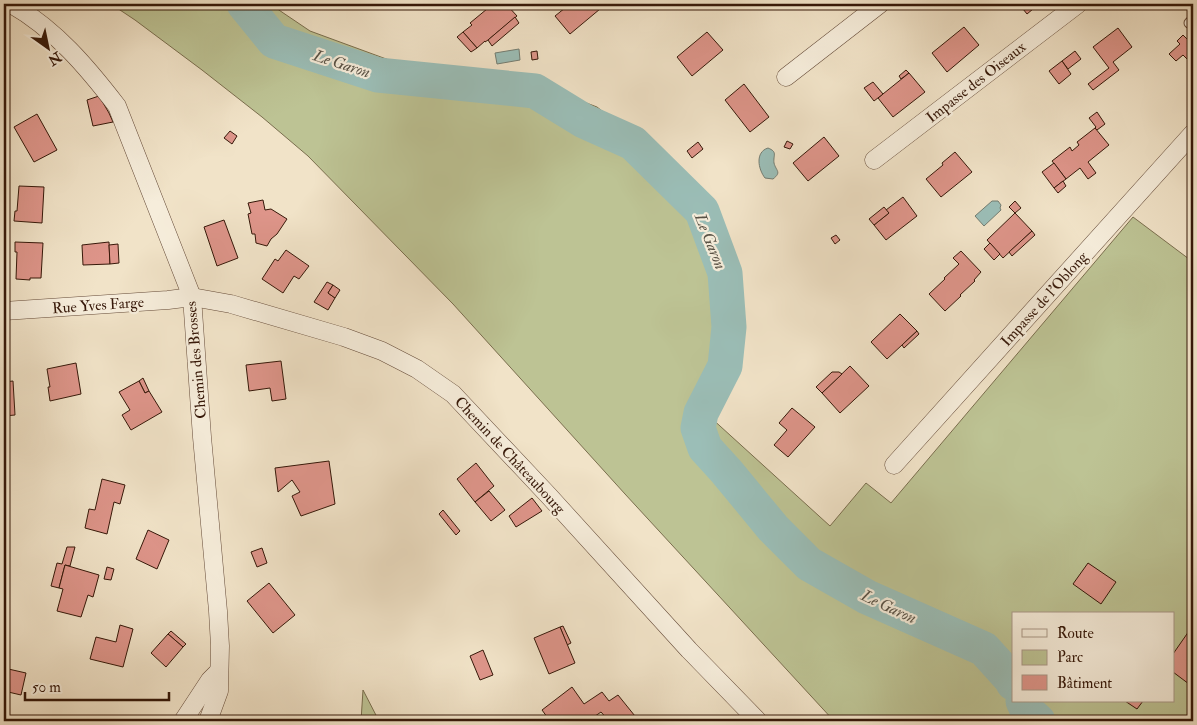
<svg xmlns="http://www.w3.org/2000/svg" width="1197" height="725" font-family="'IM FELL Double Pica',serif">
<rect width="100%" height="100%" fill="#f1e3c8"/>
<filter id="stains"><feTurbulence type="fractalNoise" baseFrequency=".004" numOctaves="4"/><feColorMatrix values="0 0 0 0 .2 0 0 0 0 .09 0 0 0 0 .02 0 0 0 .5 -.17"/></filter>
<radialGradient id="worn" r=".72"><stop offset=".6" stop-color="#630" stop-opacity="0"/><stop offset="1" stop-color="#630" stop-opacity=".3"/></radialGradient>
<g fill="#bdc394" stroke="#7a6e4e" fill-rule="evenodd">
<path d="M111,4h159l40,27 109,40 115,12 63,24 57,44 57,58 24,74 2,73 -28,60 121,110 36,-43 25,20 242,-286 60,45v459h-359l-209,-227 -172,-190 -145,-148 -46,-39 -60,-47 -67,-50zM1013,614h160v87h-160z"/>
<polygon points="363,690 379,721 361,721"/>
</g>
<g fill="#9bbeb7" stroke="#737c71">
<polygon points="519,49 520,60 497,64 495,53"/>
<path d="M768,148c10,4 5,7 6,15 2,8 8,9 -1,16l-8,-1c-7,-9 -10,-26 3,-30z"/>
<polygon points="992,201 998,201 1001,205 1000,208 1001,210 984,226 975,216"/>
</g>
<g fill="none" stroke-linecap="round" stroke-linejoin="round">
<g stroke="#9bbeb7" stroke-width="35">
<polyline points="244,4 274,41 378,75 535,91 584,121 633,143 702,211 725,273 729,327 725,366 701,413 698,428 705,448 726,471 773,528 809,564 867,597 984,649 1011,679 1013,683"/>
<polyline points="1023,701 1028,712 1038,721"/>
</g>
</g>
<g fill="#de958a" stroke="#361809">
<polygon points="493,4 506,4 517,16 488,40 485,42 485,41 477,48 463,32 472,25 470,23"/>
<polygon points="570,4 596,4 600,9 570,34 555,16"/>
<polygon points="1019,4 1039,4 1027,14"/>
<polygon points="515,17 519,23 492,46 488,40"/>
<polygon points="964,27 979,45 947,72 932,53"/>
<polygon points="1118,28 1132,47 1113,62 1119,70 1093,90 1088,84 1109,68 1093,47"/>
<polygon points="463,32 477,48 471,52 457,37"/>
<polygon points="707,32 723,50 692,76 677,57"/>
<polygon points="1183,35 1193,45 1192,64 1183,55 1176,61 1169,54 1180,44 1177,41"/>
<polygon points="537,51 538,59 532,60 531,52"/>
<polygon points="1075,51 1081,59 1068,69 1062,61"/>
<polygon points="1062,61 1071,74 1059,84 1049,71"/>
<polygon points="906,70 909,73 901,79 899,76"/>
<polygon points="909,73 925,92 893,117 878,98"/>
<polygon points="873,82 883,94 874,101 864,88"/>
<polygon points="744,84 769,117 750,132 725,100"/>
<polygon points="99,96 109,113 113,122 93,126 87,100"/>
<polygon points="1097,112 1105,124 1097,130 1095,128 1096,127 1089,118"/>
<polygon points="37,114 57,150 34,162 14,127"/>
<polygon points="1095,128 1109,145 1088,162 1096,173 1088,179 1080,168 1066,179 1052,161 1070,147 1072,151 1079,145 1077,142"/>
<polygon points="230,131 237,136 232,144 224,138"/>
<polygon points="824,137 839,156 808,181 793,163"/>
<polygon points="787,141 793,144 790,149 784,147"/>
<polygon points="698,142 703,149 692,158 687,151"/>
<polygon points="955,152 972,172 941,197 926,179 943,165 942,163"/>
<polygon points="1054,163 1066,179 1054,188 1042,172"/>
<polygon points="1063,181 1066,186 1058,193 1054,188"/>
<polygon points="19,186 44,187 42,223 14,221 15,211 17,211"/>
<polygon points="903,197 917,216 886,240 874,225 889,213 886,210"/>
<polygon points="263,200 265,210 271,209 287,219 277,234 271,239 267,246 256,243 255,234 252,234 248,214 251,213 248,203"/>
<polygon points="1015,201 1021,208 1015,213 1009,207"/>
<polygon points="884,207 889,213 874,225 869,219"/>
<polygon points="1015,213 1032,231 1003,258 987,240"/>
<polygon points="224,220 238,258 217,266 204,227"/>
<polygon points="1032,231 1035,235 1012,256 1009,252"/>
<polygon points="836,235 840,240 835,244 831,238"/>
<polygon points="15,242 43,243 41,278 30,278 30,280 16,279 17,252 15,252"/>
<polygon points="109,242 110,264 83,265 82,245"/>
<polygon points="990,243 1000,254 994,260 984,249"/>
<polygon points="118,244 119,263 110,264 109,245"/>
<polygon points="286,250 309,266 299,279 294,276 283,293 262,279 275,259 278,261"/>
<polygon points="961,251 981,272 974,280 975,281 960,295 961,296 945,311 929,294 945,279 944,278 959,264 953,258"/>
<polygon points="327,282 333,285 328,293 335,298 328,310 314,302"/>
<polygon points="333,285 340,290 335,298 328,293"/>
<polygon points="900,314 917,331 887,359 871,342"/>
<polygon points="917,331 919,334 904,348 902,345"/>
<polygon points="281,361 286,399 272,401 270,388 249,391 246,365"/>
<polygon points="76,363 81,394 50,401 48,387 50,387 47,369"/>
<polygon points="850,366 869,386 840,413 822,393"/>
<polygon points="832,372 839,372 842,374 822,393 816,387"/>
<polygon points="143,378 149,391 145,393 139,381"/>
<polygon points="13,381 15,415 4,416 4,382"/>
<polygon points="139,381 145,393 149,391 162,412 131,430 122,415 130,410 119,392"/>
<polygon points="792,408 815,427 788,457 774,445 787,430 779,423"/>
<polygon points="329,461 335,504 301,516 292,496 300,492 292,480 278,492 275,468"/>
<polygon points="476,463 494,486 475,502 457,479"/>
<polygon points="102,479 125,485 120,504 114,502 107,534 85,528 89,509 95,510"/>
<polygon points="489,491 505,510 491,521 475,502"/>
<polygon points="532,498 542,511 516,527 509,516"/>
<polygon points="443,510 460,531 456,535 439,514"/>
<polygon points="148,530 169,540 157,569 136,559"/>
<polygon points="67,547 75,547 70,566 65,565 59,588 51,586 57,563 62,564"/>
<polygon points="262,548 267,563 257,567 251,552"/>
<polygon points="1088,563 1116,582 1101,604 1073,584"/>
<polygon points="65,565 99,575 93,597 88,595 81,617 57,611 63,589 59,588"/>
<polygon points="107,567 114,569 111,580 104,579"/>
<polygon points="269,583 295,615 273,633 247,601"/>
<polygon points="120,625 133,629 123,667 90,659 96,637 116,642"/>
<polygon points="563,626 571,643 567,645 560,627"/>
<polygon points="560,627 575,663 549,674 534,638"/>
<polygon points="171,631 186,644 183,647 168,634"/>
<polygon points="1189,631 1193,634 1193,687 1173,672 1173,654"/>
<polygon points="168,634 183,647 166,667 151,653"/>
<polygon points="483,650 493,675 480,680 470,656"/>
<polygon points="4,668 26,673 21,695 4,691"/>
<polygon points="572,687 584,704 602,692 609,701 618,695 639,721 609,721 601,712 588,721 550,721 542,710"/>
<polygon points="1125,701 1143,701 1137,709"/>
</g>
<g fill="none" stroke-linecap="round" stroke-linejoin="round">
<g stroke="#654b39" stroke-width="11">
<polyline id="lane" points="1189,23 1193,19"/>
</g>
<g stroke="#654b39" stroke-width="19">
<g id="street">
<path d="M11,4c44,25 76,63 106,102l75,191 10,140 16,174 2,35 -1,45 -11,30"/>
<polyline points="786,77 880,4"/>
<polyline points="874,160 1078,4"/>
<polyline points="4,311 168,300 192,297 231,304 344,337 382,351 417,369 453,394 549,496 689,650 758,721"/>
<polyline points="894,465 1193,133"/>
<polyline points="183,721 210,680 219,671"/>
</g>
</g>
<use href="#lane" stroke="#f6eddb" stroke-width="9"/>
<use href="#street" stroke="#f6eddb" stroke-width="18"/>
</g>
<g text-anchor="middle" stroke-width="4.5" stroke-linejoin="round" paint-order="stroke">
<g font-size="15" fill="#361809" stroke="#f6eddb">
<text transform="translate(976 82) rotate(-38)" y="5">Impasse des Oiseaux</text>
<text transform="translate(1044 299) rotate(-48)" y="5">Impasse de l'Oblong</text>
<text transform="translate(98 305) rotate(-4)" y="5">Rue Yves Farge</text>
<text transform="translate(196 360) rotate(-95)" y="5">Chemin des Brosses</text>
<text transform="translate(510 455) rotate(47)" y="5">Chemin de Châteaubourg</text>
</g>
<g font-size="16" font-style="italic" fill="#595246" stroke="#f6eddb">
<text transform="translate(342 63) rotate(18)" y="6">Le Garon</text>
<text transform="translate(711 241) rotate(68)" y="6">Le Garon</text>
<text transform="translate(889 606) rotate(25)" y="6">Le Garon</text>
</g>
</g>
<rect width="1197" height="725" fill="none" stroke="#f1e3c8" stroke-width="20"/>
<rect x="5" y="5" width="1187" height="715" fill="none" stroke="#361809" stroke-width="2.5"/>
<rect x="10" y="10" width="1177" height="705" fill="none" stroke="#361809"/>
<rect x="1012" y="612" width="162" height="90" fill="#f6eddb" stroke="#a99887"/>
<rect x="1022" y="629" width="25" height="8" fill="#f6eddb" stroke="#a99887"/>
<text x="1057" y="638" font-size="15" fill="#361809">Route</text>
<rect x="1022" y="650" width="25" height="15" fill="#bdc394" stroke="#a99887"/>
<text x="1057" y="662" font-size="15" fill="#361809">Parc</text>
<rect x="1022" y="675" width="25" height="15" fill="#de958a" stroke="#a99887"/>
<text x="1057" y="688" font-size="15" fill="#361809">Bâtiment</text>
<g transform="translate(48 48) rotate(147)" stroke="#f6eddb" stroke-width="4" paint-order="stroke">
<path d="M0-4L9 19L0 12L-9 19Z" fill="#361809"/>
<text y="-8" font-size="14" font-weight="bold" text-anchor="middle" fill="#361809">N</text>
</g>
<path d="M25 692v8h144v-8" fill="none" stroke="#361809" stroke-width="2.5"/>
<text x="32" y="692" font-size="15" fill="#361809" stroke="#f6eddb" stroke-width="4" paint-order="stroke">50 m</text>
<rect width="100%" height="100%" filter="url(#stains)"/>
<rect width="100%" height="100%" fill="url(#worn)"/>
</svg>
